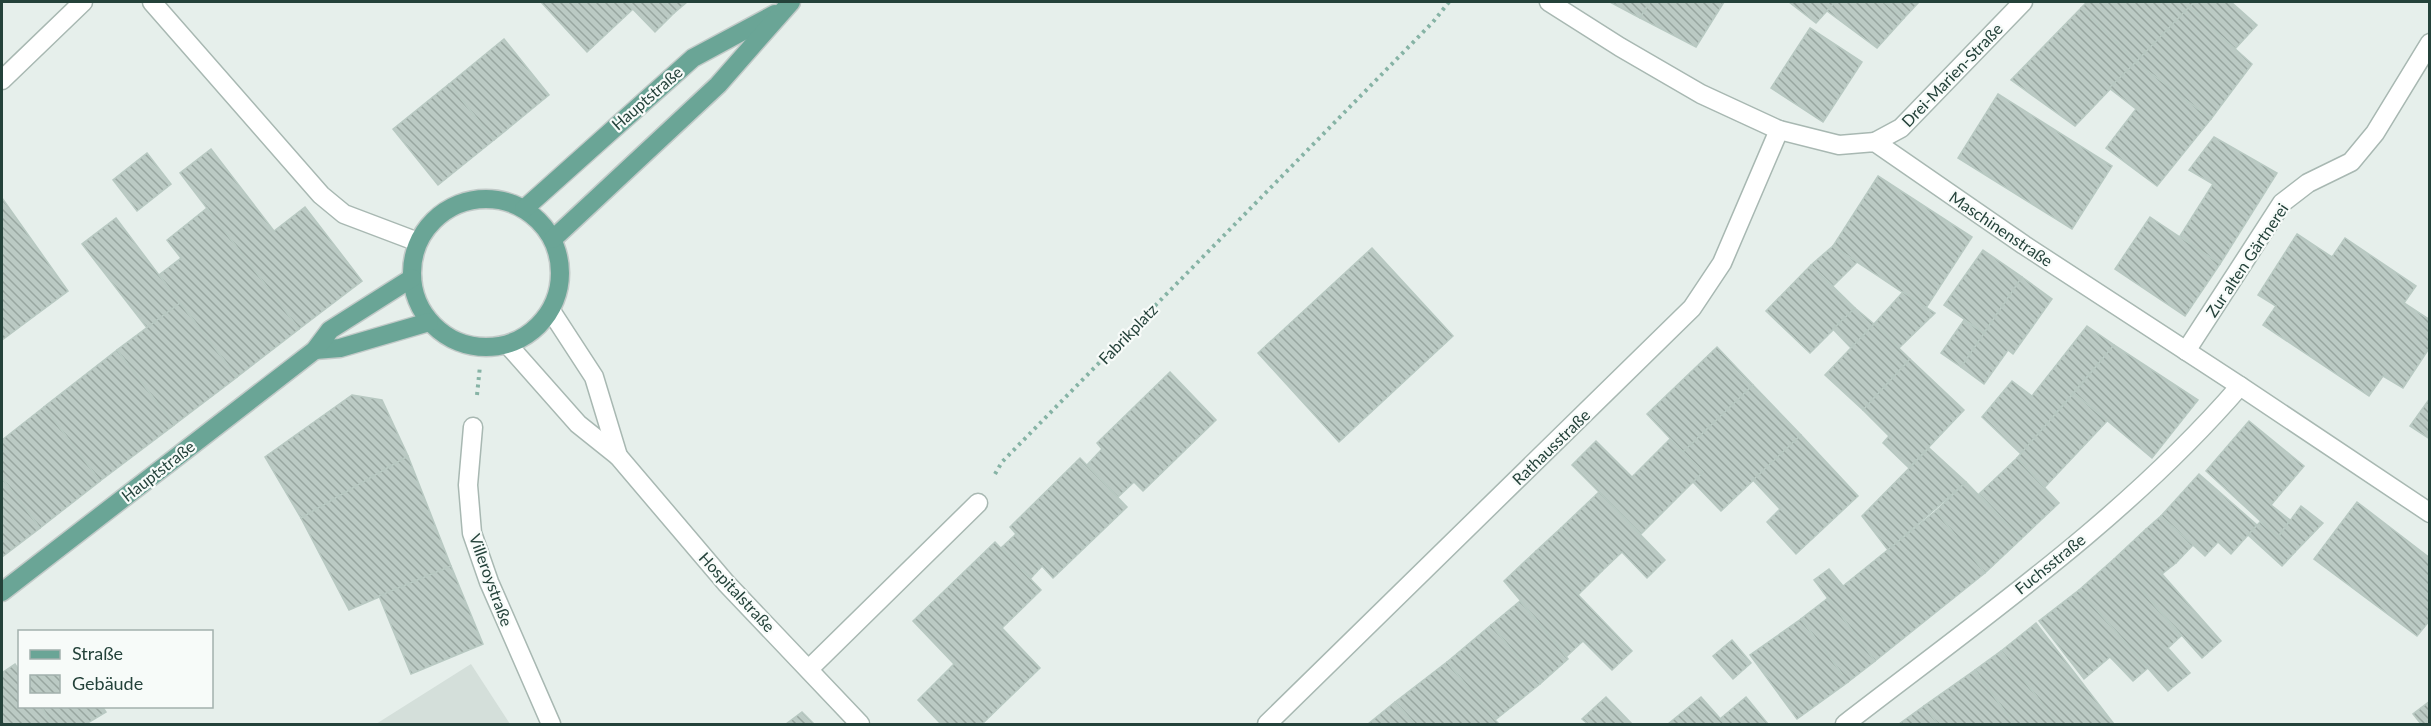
<svg xmlns="http://www.w3.org/2000/svg" width="2431" height="726" font-family="Lato,sans-serif">
<defs>
<pattern id="building-back-hatch" width="6" height="6" patternUnits="userSpaceOnUse" patternTransform="scale(1.5)"><rect width="6" height="6" fill="#bbcac4"/><path d="M-1 5l2 2M0 0l6 6M5-1l2 2" fill="none" stroke="#98a6a0"/></pattern>
</defs>
<rect width="100%" height="100%" fill="#e6efeb"/>
<polygon fill="#d4dfda" points="471,664 510,724 376,724"/>
<g fill="url(#building-back-hatch)" stroke="#b8c9c2" stroke-width="1.5">
<polygon points="541,2 626,2 633,9 587,52"/>
<polygon points="626,2 663,2 674,13 655,32"/>
<polygon points="663,2 687,2 674,13"/>
<polygon points="1610,2 1650,2 1640,18"/>
<polygon points="1650,2 1724,2 1696,47 1640,18"/>
<polygon points="1789,2 1835,2 1816,23"/>
<polygon points="1835,2 1884,2 1904,18 1877,48 1827,11"/>
<polygon points="1884,2 1919,2 1904,18"/>
<polygon points="2087,2 2195,2 2136,62 2081,8"/>
<polygon points="2195,2 2231,2 2257,25 2235,49 2189,7"/>
<polygon points="2189,7 2252,64 2211,119 2136,62"/>
<polygon points="2081,8 2136,62 2075,126 2011,80"/>
<polygon points="1810,28 1862,62 1823,122 1771,88"/>
<polygon points="504,39 549,95 494,140 449,84"/>
<polygon points="2136,62 2211,119 2157,186 2106,148 2136,109 2109,88"/>
<polygon points="449,84 494,140 438,185 393,129"/>
<polygon points="1998,94 2112,166 2072,229 1958,158"/>
<polygon points="2214,137 2277,173 2220,264 2180,236 2213,184 2189,170"/>
<polygon points="211,149 274,231 305,207 362,281 299,329 180,173"/>
<polygon points="147,153 171,184 137,211 113,180"/>
<polygon points="1878,176 1972,237 1926,308 1833,246"/>
<polygon points="2,198 68,291 2,340"/>
<polygon points="207,208 299,329 237,377 159,275 181,258 167,240"/>
<polygon points="2150,217 2220,264 2185,316 2115,269"/>
<polygon points="116,218 180,303 147,328 82,244"/>
<polygon points="2297,234 2332,257 2345,238 2416,286 2404,303 2430,320 2430,347 2403,388 2383,376 2369,396 2263,325 2276,306 2258,295"/>
<polygon points="1833,246 1857,262 1833,286 1811,265"/>
<polygon points="1372,248 1453,336 1339,442 1258,353"/>
<polygon points="1983,250 2022,277 1984,333 1944,305"/>
<polygon points="1811,265 1855,308 1810,353 1766,311"/>
<polygon points="2022,277 2052,299 2013,354 2008,350 1984,384 1961,367"/>
<polygon points="1903,292 1935,313 1899,348 1874,324"/>
<polygon points="180,303 237,377 174,425 117,350"/>
<polygon points="1855,308 1874,324 1851,348 1833,329"/>
<polygon points="1964,320 1984,333 1961,367 1941,353"/>
<polygon points="1874,324 1910,359 1863,410 1825,375"/>
<polygon points="2087,326 2114,345 2021,454 1982,417 2012,381 2032,396"/>
<polygon points="2114,345 2198,400 2152,458 2074,393"/>
<polygon points="1717,347 1753,385 1683,452 1647,414"/>
<polygon points="117,350 174,425 100,481 44,407"/>
<polygon points="1910,359 1964,410 1909,468 1883,443 1889,436 1863,410"/>
<polygon points="1170,372 1216,420 1143,491 1134,482 1118,497 1087,465 1102,449 1097,443"/>
<polygon points="1753,385 1801,435 1721,511 1693,482 1703,472 1683,452"/>
<polygon points="2074,393 2107,421 2045,487 2017,458"/>
<polygon points="352,395 382,400 408,456 301,518 265,457"/>
<polygon points="2430,398 2430,439 2410,426"/>
<polygon points="44,407 100,481 40,528 2,478 2,440"/>
<polygon points="2249,421 2304,466 2271,505 2290,520 2278,537 2206,471"/>
<polygon points="1801,435 1858,496 1796,554 1767,522 1780,509 1753,480"/>
<polygon points="1670,439 1703,472 1641,534 1572,465 1596,441 1632,477"/>
<polygon points="1929,448 1966,482 1888,550 1862,516"/>
<polygon points="408,456 451,566 349,610 301,518"/>
<polygon points="1080,458 1127,507 1053,578 1042,566 1031,578 1001,548 1016,534 1010,527"/>
<polygon points="2017,458 2059,503 2021,539 1979,494"/>
<polygon points="2199,474 2257,525 2231,554 2218,542 2205,556 2161,516"/>
<polygon points="2,478 40,528 2,557"/>
<polygon points="1966,482 2021,539 1985,573 1936,511"/>
<polygon points="1599,492 1665,560 1647,578 1622,552 1602,571 1561,528"/>
<polygon points="2357,502 2430,558 2430,620 2417,636 2314,559"/>
<polygon points="2301,506 2323,523 2295,552 2278,537"/>
<polygon points="1936,511 1985,573 1875,661 1814,580 1829,569 1843,586"/>
<polygon points="2161,516 2193,545 2176,563 2146,529"/>
<polygon points="2260,522 2295,552 2282,566 2248,535"/>
<polygon points="1561,528 1602,571 1578,595 1536,551"/>
<polygon points="2146,529 2176,563 2162,574 2221,641 2202,658 2114,559"/>
<polygon points="995,542 1041,590 1002,628 1040,668 982,724 941,724 918,700 954,664 913,621"/>
<polygon points="1536,551 1632,651 1612,670 1583,641 1567,656 1504,581"/>
<polygon points="2114,559 2181,636 2168,648 2190,673 2168,691 2079,590"/>
<polygon points="451,566 483,644 411,674 379,596"/>
<polygon points="2079,590 2148,668 2133,681 2110,657 2084,679 2039,621"/>
<polygon points="1828,598 1875,661 1848,682 1801,619"/>
<polygon points="1520,601 1568,659 1540,684 1491,625"/>
<polygon points="1801,619 1848,682 1797,719 1750,655"/>
<polygon points="2036,623 2114,724 2058,724 2001,651"/>
<polygon points="1491,625 1540,684 1495,720 1447,662"/>
<polygon points="1732,640 1751,663 1733,679 1713,656"/>
<polygon points="2001,651 2058,724 2014,724 1975,670"/>
<polygon points="1447,662 1495,720 1499,724 1415,724 1395,702"/>
<polygon points="15,664 20,672 20,706 41,706 52,724 2,724 2,673"/>
<polygon points="1975,670 2013,723 2012,724 1938,724 1924,706"/>
<polygon points="1606,697 1632,724 1588,724 1582,719"/>
<polygon points="1701,697 1725,724 1668,724"/>
<polygon points="1746,697 1768,724 1725,724 1720,719"/>
<polygon points="2430,701 2430,724 2421,724 2413,714"/>
<polygon points="1395,702 1415,724 1368,724"/>
<polygon points="41,706 102,706 106,712 86,724 52,724"/>
<polygon points="1924,706 1938,724 1899,724"/>
<polygon points="802,712 814,724 786,724"/>
</g>
<g fill="none" stroke-linecap="round" stroke-linejoin="round">
<g stroke="#a8b8b2" stroke-width="21">
<g id="minor">
<polyline points="152,2 321,195 344,214 418,242"/>
<polyline points="1549,2 1620,47 1701,94 1779,130 1839,145 1875,142 2024,245 2240,386 2430,513"/>
<polyline points="2,80 83,2"/>
<polyline points="1875,142 1901,128 2023,2"/>
<polyline points="551,311 594,377 618,456"/>
<polyline points="508,345 578,424 618,456 726,583 860,724"/>
<polyline points="2186,351 2282,203 2308,183 2351,162 2375,133 2430,43"/>
<polyline points="473,427 468,485 472,533 489,582 551,724"/>
<polyline points="810,668 978,503"/>
<polyline points="1267,724 1692,308 1722,263 1779,130"/>
<path d="M1845,724c137,-106 282,-207 395,-338"/>
</g>
</g>
<g stroke="#c2cac8" stroke-width="21">
<g id="major">
<circle cx="486" cy="273" r="74"/>
<polyline points="524,209 693,58 775,14"/>
<polyline points="553,239 718,85 791,2"/>
<polyline points="315,350 340,348 429,322"/>
<polyline points="2,592 315,350 330,330 412,278"/>
</g>
</g>
<g stroke="#86b3a5" stroke-width="4" stroke-dasharray="3 4.5" stroke-linecap="butt">
<polyline points="477,395 480,366"/>
<polyline points="995,474 1002,462 1433,22 1449,2"/>
</g>
<use href="#minor" stroke="#fff" stroke-width="18"/>
<use href="#major" stroke="#6aa596" stroke-width="18"/>
</g>
<g text-anchor="middle" stroke-width="4.5" stroke-linejoin="round" paint-order="stroke">
<g font-size="16" fill="#24423a" stroke="#f7fbf9">
<text transform="translate(1952 75) rotate(-46)" y="6">Drei-Marien-Straße</text>
<text transform="translate(647 98) rotate(-41)" y="6">Hauptstraße</text>
<text transform="translate(2001 229) rotate(34)" y="6">Maschinenstraße</text>
<text transform="translate(2247 260) rotate(-56)" y="6">Zur alten Gärtnerei</text>
<text transform="translate(1128 334) rotate(-46)" y="6">Fabrikplatz</text>
<text transform="translate(1551 447) rotate(-44)" y="6">Rathausstraße</text>
<text transform="translate(158 471) rotate(-38)" y="6">Hauptstraße</text>
<text transform="translate(2050 564) rotate(-39)" y="6">Fuchsstraße</text>
<text transform="translate(491 580) rotate(70)" y="6">Villeroystraße</text>
<text transform="translate(737 592) rotate(47)" y="6">Hospitalstraße</text>
</g>
</g>
<rect width="2431" height="726" fill="none" stroke="#24423a" stroke-width="6"/>
<rect x="18" y="630" width="195" height="78" fill="#f7fbf9" stroke="#a3b1ad" stroke-width="1.5"/>
<rect x="30" y="650" width="30" height="9" fill="#6aa596" stroke="#a3b1ad" stroke-width="1.5"/>
<text x="72" y="660" font-size="18" fill="#24423a">Straße</text>
<rect x="30" y="675" width="30" height="18" fill="url(#building-back-hatch)" stroke="#a3b1ad" stroke-width="1.5"/>
<text x="72" y="690" font-size="18" fill="#24423a">Gebäude</text>
</svg>
